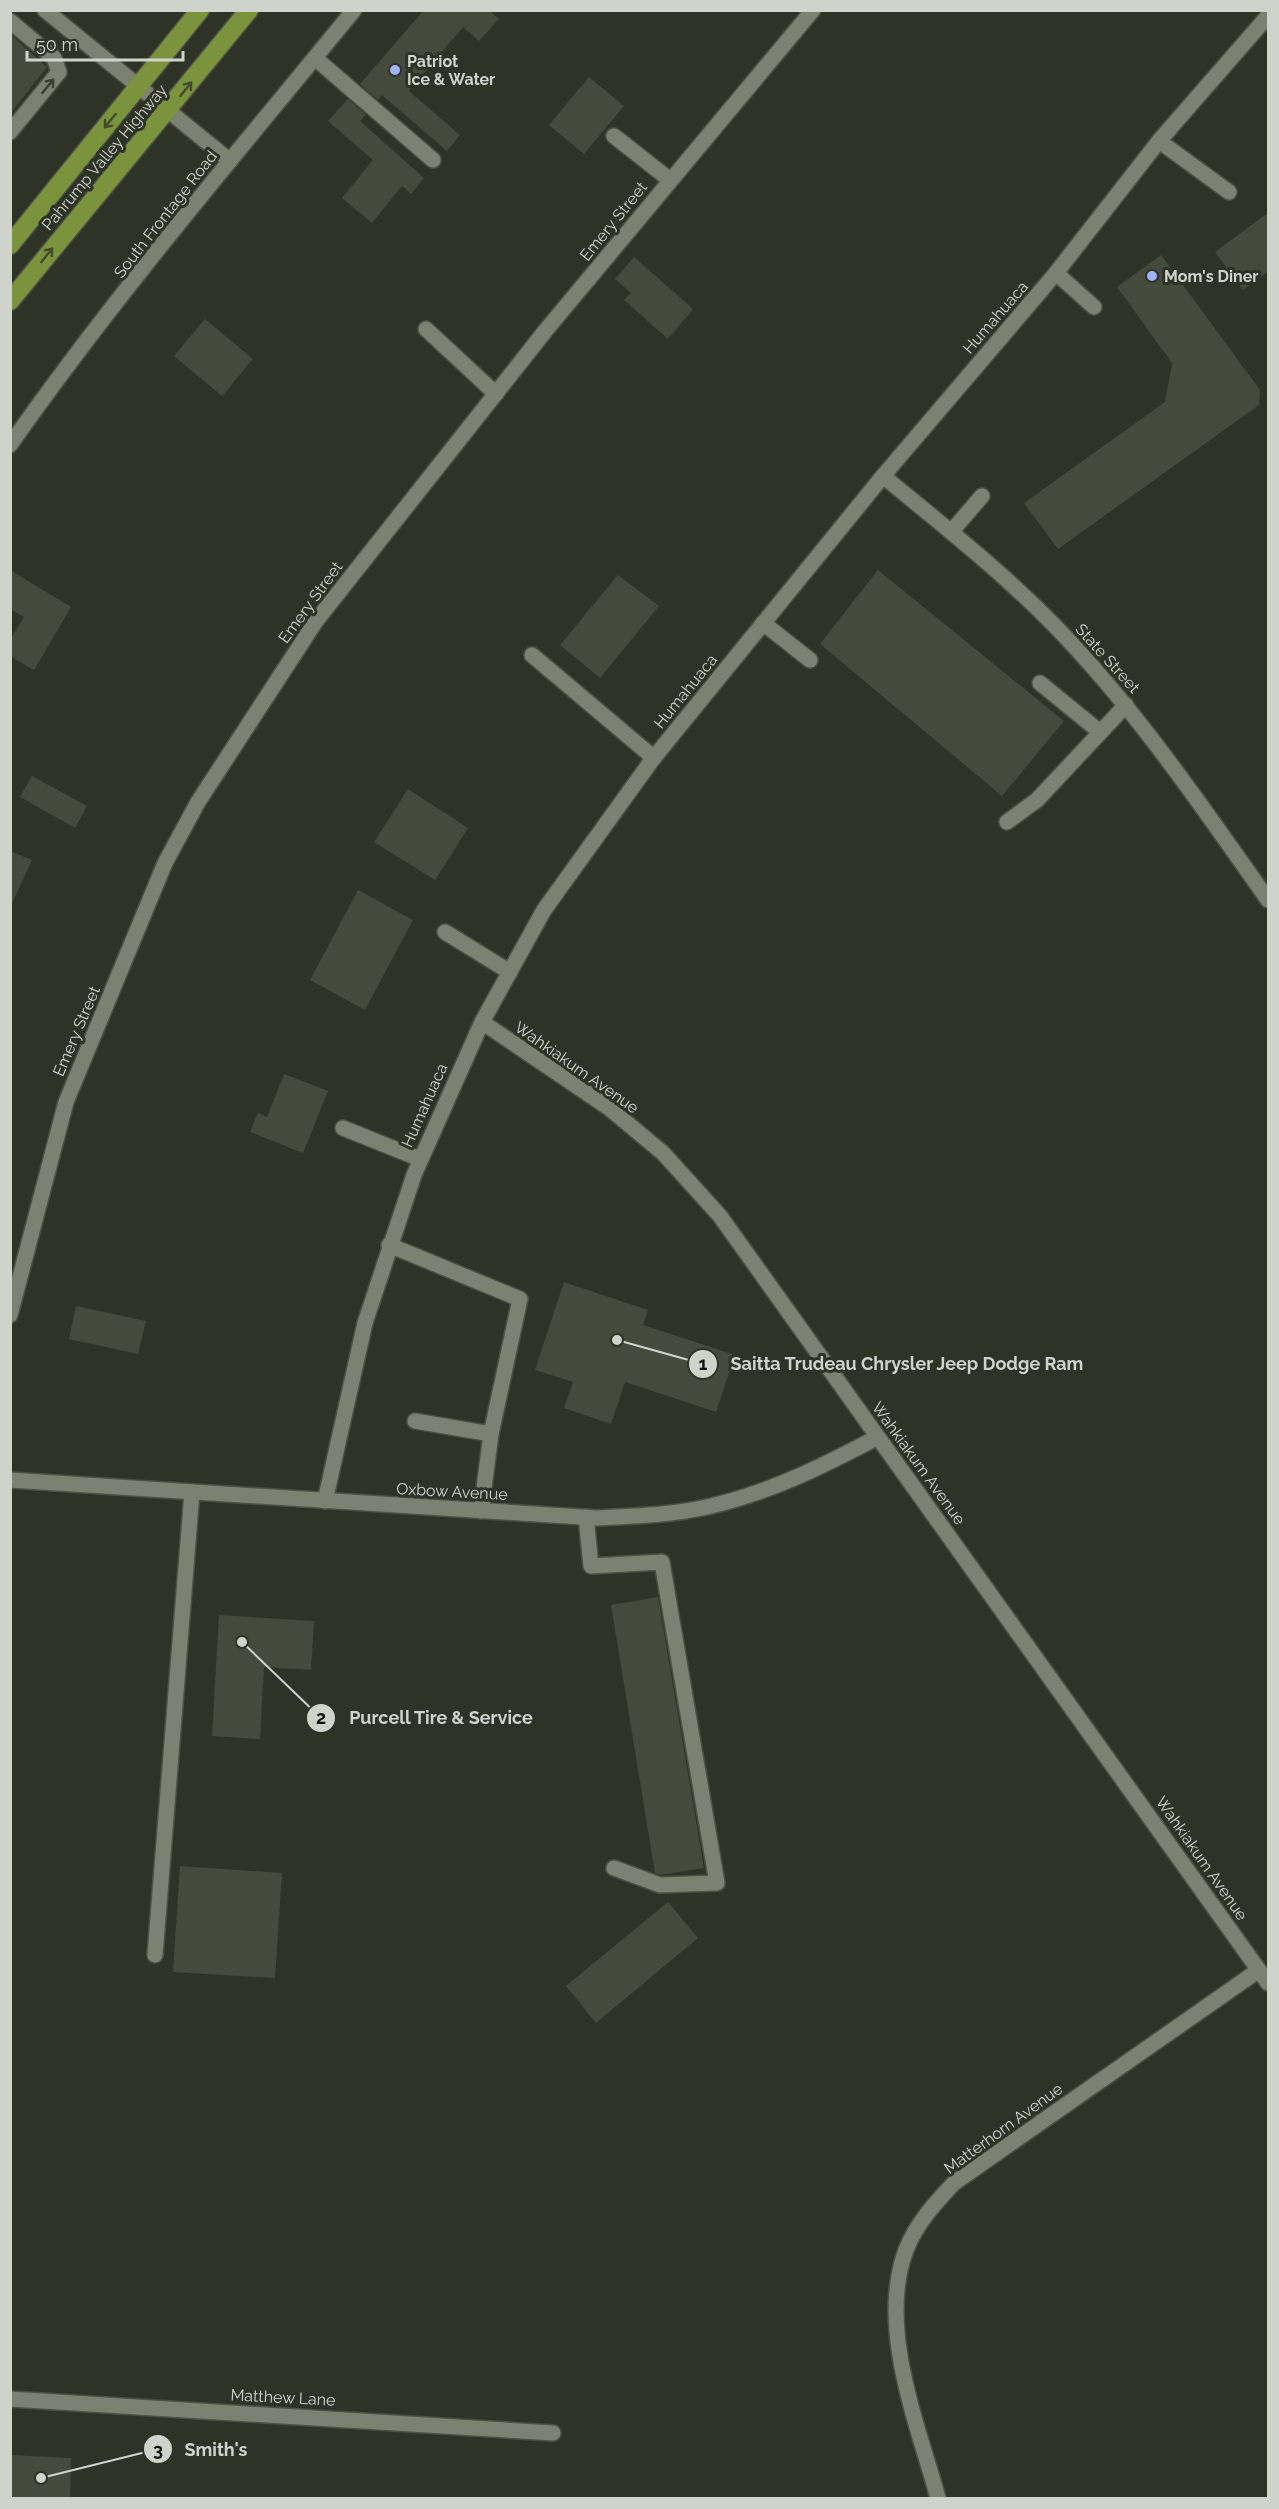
<svg xmlns="http://www.w3.org/2000/svg" width="1279" height="2509" font-family="Raleway,sans-serif">
<rect width="100%" height="100%" fill="#2f3327"/>
<g fill="#454a3d">
<polygon points="424,10 489,10 499,19 479,41 463,27 409,91 460,135 447,151 382,95 378,100 360,84"/>
<polygon points="10,34 47,67 10,114"/>
<polygon points="589,77 624,106 584,154 549,125"/>
<polygon points="348,99 366,115 360,121 424,178 411,194 402,186 372,223 342,198 373,160 328,121"/>
<polygon points="1269,212 1269,271 1243,290 1215,252"/>
<polygon points="1161,255 1260,390 1259,405 1058,549 1024,503 1165,402 1172,363 1117,287"/>
<polygon points="634,257 693,309 668,339 624,300 631,293 615,279"/>
<polygon points="205,319 253,359 222,396 174,356"/>
<polygon points="10,570 71,607 34,670 10,656 10,640 24,617 10,609"/>
<polygon points="878,570 1064,721 1002,796 820,644"/>
<polygon points="618,575 659,606 600,678 560,645"/>
<polygon points="32,776 87,806 75,828 20,797"/>
<polygon points="408,789 468,828 435,880 374,842"/>
<polygon points="10,851 32,860 10,908"/>
<polygon points="358,890 413,920 365,1010 310,980"/>
<polygon points="284,1074 328,1091 303,1153 250,1132 258,1113 267,1117"/>
<polygon points="564,1282 648,1310 643,1325 735,1355 716,1412 625,1382 611,1424 564,1408 573,1382 535,1370"/>
<polygon points="76,1306 146,1321 138,1354 69,1339"/>
<polygon points="658,1597 704,1868 660,1875 655,1873 611,1605"/>
<polygon points="219,1615 314,1621 311,1670 264,1667 260,1739 212,1736"/>
<polygon points="180,1866 282,1873 275,1978 173,1972"/>
<polygon points="668,1902 698,1938 596,2023 566,1986"/>
<polygon points="10,2455 71,2458 70,2499 10,2499"/>
</g>
<g fill="none" stroke-linecap="round" stroke-linejoin="round">
<g stroke="#4b4f44" stroke-width="18">
<g id="minor">
<polyline points="45,10 230,161"/>
<polyline points="10,21 54,58 59,72 10,132"/>
<polyline points="315,58 433,160"/>
<polyline points="614,136 670,180"/>
<polyline points="1159,141 1229,192"/>
<polyline points="1056,273 1094,307"/>
<polyline points="426,329 496,394"/>
<path d="M10,445c106,-151 227,-292 344,-435"/>
<path d="M883,476c58,48 117,94 171,149 81,83 147,180 214,275"/>
<polyline points="951,532 982,496"/>
<polyline points="763,623 810,660"/>
<polyline points="532,655 654,758"/>
<polyline points="1040,683 1100,732"/>
<polyline points="1007,822 1037,800 1126,705"/>
<polyline points="445,932 510,972"/>
<polyline points="482,1022 609,1108 663,1153 720,1216 1268,1983"/>
<polyline points="343,1128 420,1159"/>
<polyline points="389,1245 520,1299 491,1434 481,1511"/>
<polyline points="10,1315 66,1102 165,863 198,802 316,621 546,330 813,10"/>
<polyline points="415,1421 491,1434"/>
<path d="M10,1480l587,38c38,-2 77,-3 114,-12 60,-14 112,-40 165,-68"/>
<polyline points="325,1501 365,1323 414,1175 482,1022 544,910 652,760 883,476 1056,273 1159,141 1268,16"/>
<polyline points="586,1517 591,1566 662,1562 717,1883 660,1885 614,1868"/>
<polyline points="155,1955 192,1492"/>
<polyline points="10,2399 553,2433"/>
<path d="M938,2498c-20,-73 -61,-172 -32,-248 10,-26 29,-47 48,-67l305,-213"/>
</g>
</g>
<g stroke="#4b4f44" stroke-width="21">
<g id="highway">
<polyline points="10,245 200,10"/>
<polyline points="10,301 249,10"/>
</g>
</g>
<use href="#minor" stroke="#7c8172" stroke-width="15"/>
<use href="#highway" stroke="#7a933c" stroke-width="18"/>
</g>
<defs><path id="oneway-shaft" d="M-6 0H5M1.5-3L5.5 0L1.5 3" fill="none" stroke-width="1.6" stroke-linecap="round" stroke-linejoin="round" transform="scale(1.5)"/></defs>
<use stroke="#3b3f32" href="#oneway-shaft" transform="translate(48 86) rotate(-51)"/>
<g stroke="#424b2c">
<use href="#oneway-shaft" transform="translate(186 89) rotate(-51)"/>
<use href="#oneway-shaft" transform="translate(110 121) rotate(129)"/>
<use href="#oneway-shaft" transform="translate(47 255) rotate(-51)"/>
</g>
<g fill="#a1b3fd" stroke="#2f3327" stroke-width="2">
<circle cx="395" cy="70" r="6"/>
<circle cx="1152" cy="276" r="6"/>
</g>
<g text-anchor="middle" stroke-width="6" stroke-linejoin="round" paint-order="stroke">
<g font-size="16" font-weight="bold" fill="#d0d3cb" stroke="#2f3327" text-anchor="start">
<text x="407" y="67">Patriot<tspan x="407" dy="18">Ice &amp; Water</tspan></text>
<text x="1164" y="282">Mom's Diner</text>
</g>
<g font-size="16" fill="#d0d3cb" stroke="#2f3327">
<text transform="translate(104 157) rotate(-50)" y="6">Pahrump Valley Highway</text>
<text transform="translate(165 214) rotate(-52)" y="6">South Frontage Road</text>
<text transform="translate(613 221) rotate(-51)" y="6">Emery Street</text>
<text transform="translate(995 317) rotate(-49)" y="6">Humahuaca</text>
<text transform="translate(310 602) rotate(-54)" y="6">Emery Street</text>
<text transform="translate(1108 658) rotate(48)" y="6">State Street</text>
<text transform="translate(685 691) rotate(-51)" y="6">Humahuaca</text>
<text transform="translate(76 1031) rotate(-67)" y="6">Emery Street</text>
<text transform="translate(577 1067) rotate(35)" y="6">Wahkiakum Avenue</text>
<text transform="translate(424 1105) rotate(-66)" y="6">Humahuaca</text>
<text transform="translate(919 1463) rotate(54)" y="6">Wahkiakum Avenue</text>
<text transform="translate(452 1491) rotate(3)" y="6">Oxbow Avenue</text>
<text transform="translate(1202 1858) rotate(55)" y="6">Wahkiakum Avenue</text>
<text transform="translate(1003 2128) rotate(-36)" y="6">Matterhorn Avenue</text>
<text transform="translate(283 2397) rotate(3)" y="6">Matthew Lane</text>
</g>
</g>
<path fill="none" stroke="#d0d3cb" stroke-width="2" d="M617 1340L703 1364M242 1642L321 1718M41 2478L158 2449"/>
<g fill="#d0d3cb" stroke="#2f3327" stroke-width="2">
<circle cx="617" cy="1340" r="6"/>
<circle cx="242" cy="1642" r="6"/>
<circle cx="41" cy="2478" r="6"/>
<circle cx="703" cy="1364" r="15"/>
<circle cx="321" cy="1718" r="15"/>
<circle cx="158" cy="2449" r="15"/>
</g>
<g font-size="18" text-anchor="middle" font-weight="bold" fill="#111">
<text x="703" y="1370">1</text>
<text x="321" y="1724">2</text>
<text x="158" y="2456">3</text>
</g>
<g font-size="18" text-anchor="middle" font-weight="bold" fill="#d0d3cb" stroke="#2f3327" stroke-width="6" stroke-linejoin="round" paint-order="stroke">
<text x="907" y="1370">Saitta Trudeau Chrysler Jeep Dodge Ram</text>
<text x="441" y="1724">Purcell Tire &amp; Service</text>
<text x="216" y="2456">Smith's</text>
</g>
<rect width="1279" height="2509" fill="none" stroke="#d0d3cb" stroke-width="24"/>
<path d="M27 51v9h156v-9" fill="none" stroke="#d0d3cb" stroke-width="3"/>
<text x="36" y="51" font-size="18" fill="#d0d3cb" stroke="#2f3327" stroke-width="4.5" paint-order="stroke">50 m</text>
</svg>
